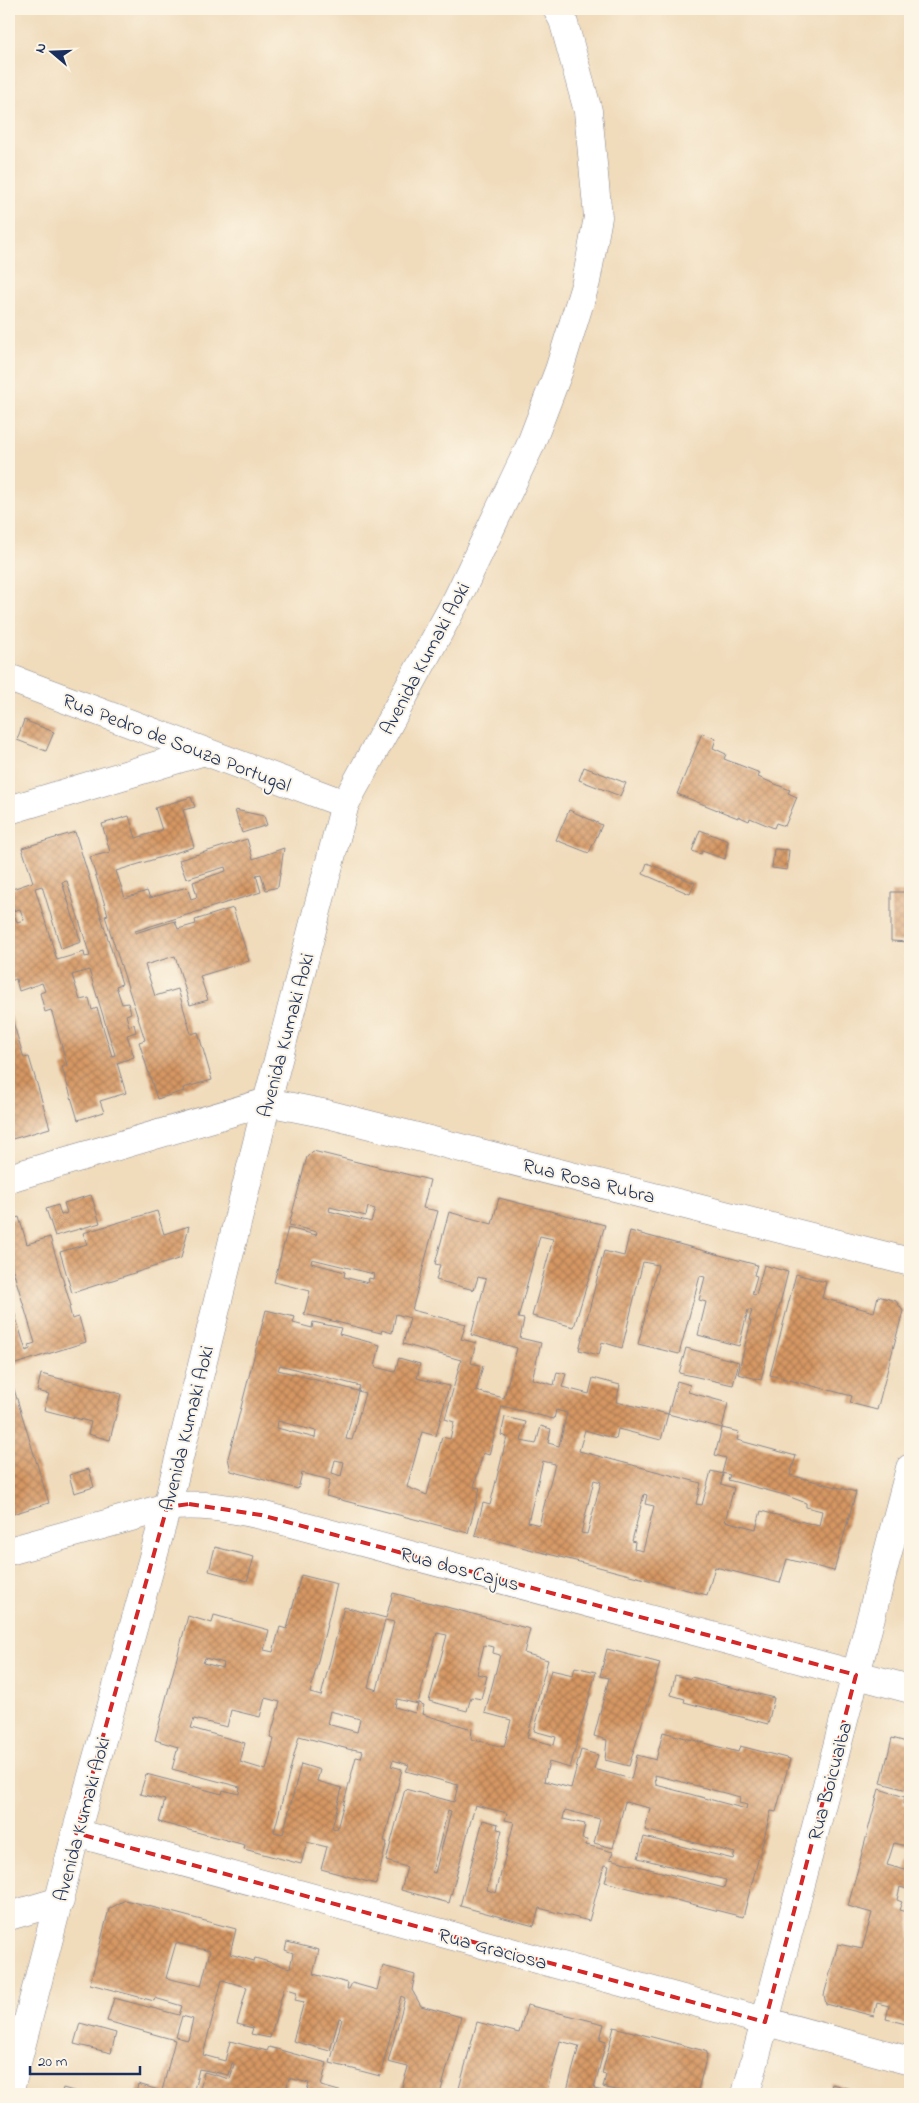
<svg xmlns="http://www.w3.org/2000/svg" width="919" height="2103" font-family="'Indie Flower',sans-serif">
<defs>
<pattern id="building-cross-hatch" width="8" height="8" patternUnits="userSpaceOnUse" patternTransform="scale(1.25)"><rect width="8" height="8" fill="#d69762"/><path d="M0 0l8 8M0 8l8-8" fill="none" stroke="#ad7c54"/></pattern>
</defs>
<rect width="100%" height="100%" fill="#fcf5e5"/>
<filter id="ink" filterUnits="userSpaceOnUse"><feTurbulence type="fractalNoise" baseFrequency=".02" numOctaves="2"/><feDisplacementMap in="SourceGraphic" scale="10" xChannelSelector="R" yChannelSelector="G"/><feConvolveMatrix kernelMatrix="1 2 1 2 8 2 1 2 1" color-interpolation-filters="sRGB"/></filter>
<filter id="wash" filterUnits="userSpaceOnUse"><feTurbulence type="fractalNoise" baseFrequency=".0096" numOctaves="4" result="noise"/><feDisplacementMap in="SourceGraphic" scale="20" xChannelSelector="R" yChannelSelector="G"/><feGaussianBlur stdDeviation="1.12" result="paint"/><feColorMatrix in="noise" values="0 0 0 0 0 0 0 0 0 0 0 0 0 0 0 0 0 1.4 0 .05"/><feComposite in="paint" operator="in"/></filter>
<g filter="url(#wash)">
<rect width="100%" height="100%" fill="#f0dbbb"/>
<g id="blocks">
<g fill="url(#building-cross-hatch)" fill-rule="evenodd">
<polygon points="24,720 54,732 46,751 17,740"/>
<polygon points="702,733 716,739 713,748 726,754 724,759 760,773 758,777 790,790 788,793 797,797 785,826 776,823 774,828 750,818 749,821 738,816 738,818 677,794"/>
<polygon points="584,767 626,783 620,796 579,780"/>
<polygon points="191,797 195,807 183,810 194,847 116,871 125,898 147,891 150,898 187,887 191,899 197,897 193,882 226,871 225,867 186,879 179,860 247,839 253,859 284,848 278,887 266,890 261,874 256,875 261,892 135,931 135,933 175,921 178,929 196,924 195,920 233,908 249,961 200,976 208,1000 190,1005 175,956 145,965 155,996 178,989 191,1034 198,1032 212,1080 183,1088 184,1091 157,1099 139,1042 145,1040 105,916 108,915 90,857 110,852 102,824 129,816 136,838 162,830 155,808"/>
<polygon points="235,810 264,816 267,825 242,833"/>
<polygon points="569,810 602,825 589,853 556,840"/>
<polygon points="700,830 728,841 725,859 702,851 701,854 692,851"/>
<path d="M75,832l47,152 -6,2 6,18 6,-1 3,10 -5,2 3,11 5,-2 2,8 -9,3 7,22 -17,6 9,30 -26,8 4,11 -26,8 -16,-53 5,-2 -14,-49 -2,-6 -6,2 -5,-19 5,-2 -3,-8 -23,8 -3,-12 -6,2 -1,-3v-88l24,-8 -11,-34zM67,881l23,75 -5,1 -1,-5 -27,8 -22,-72 7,-2 19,63 20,-7 -19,-60zM20,909l4,11 -7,2 -4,-11zM89,970l26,85 -3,1 -15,-48 -5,2 -3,-12 -9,2 -8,-25z"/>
<polygon points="774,849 789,850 787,870 772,868"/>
<polygon points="647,863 695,883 690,894 643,874"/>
<polygon points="891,892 909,892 909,942 891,941"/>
<polygon points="9,1009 24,1058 29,1057 50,1128 9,1140 9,1099 12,1098 9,1086"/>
<path d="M313,1151l117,29 -7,28 15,3 -26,99 54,14 -5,15 15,4 -5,20 12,3 -7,25 28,7 13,-50 -46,-13 15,-56 -8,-2 -4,13 -38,-10 4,-15 -5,-1 14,-52 43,12 7,-26 106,27 -31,102 -42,-11 21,-77 -13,-3 -22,82 6,1 -4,19 21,5 -9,36 22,6 3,-13 9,2 -4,13 27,7 4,-16 27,7 -4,17 52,12 -7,26 -43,-11 -2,10 -31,-9 -6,21 122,32 -5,21 6,1 9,-34 12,3 -2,10 13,4 -9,33 31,8 5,-18 58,15 3,-15 -16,-4v-4l-21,-8 -57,-15 2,-5 -8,-2 4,-15 -11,-3 7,-27 17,4 -2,8 59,16 -6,19 66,17 -22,79 -47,-12 -7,24 -65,-16 -8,28 -232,-60 8,-32 7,2 17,-68 -6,-2 4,-18 21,5 -5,19 15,3 5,-18 10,3 -3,14 11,3 8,-33 -11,-3 -2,9 -52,-13 -13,49 -6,-2 -9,34 6,1 -12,45 -142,-37 4,-16 -28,-7 -4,16 -67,-18 -3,-13 38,-148 29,7 -2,6 19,5 1,-6 28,6 -2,6 41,11 -5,22 20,5 4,-14 21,6 -3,14 32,8 -13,50 -14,-4 -15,55 20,8 15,-58 8,2 4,-17 -9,-3 16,-59 -58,-16 7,-26 -14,-4 -4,19 -10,-3 -1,3 -77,-19 6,-23 -36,-9 14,-54 28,7 1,-3 -28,-7 18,-68zM330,1207l36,9 2,-9 7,2 -4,13 -42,-11zM312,1259l62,15 -1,5 -4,-1 -1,5 -24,-6 1,-5 -34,-9zM280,1365l80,21 -2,5 -80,-21zM358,1391l7,2 -13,47 -6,-1zM278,1421l38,10 -1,7 -38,-10zM335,1460l9,2 -3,14 -9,-3zM543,1461l12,3 -16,61 -11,-3zM594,1480l7,2 -14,52 -6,-1zM644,1494l3,1 -2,9 9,2 -11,45 -9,-2 1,-7 -3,-1z"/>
<polygon points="91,1195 100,1223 55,1236 46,1209 58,1205 61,1215 67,1213 64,1203"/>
<polygon points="157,1211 164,1234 189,1226 181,1258 72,1293 60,1252 87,1244 83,1233"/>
<polygon points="19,1217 27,1244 50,1237 71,1306 69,1307 72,1319 79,1317 86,1342 9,1366 9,1295 26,1351 30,1349 29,1345 35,1343 9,1257 9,1220"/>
<polygon points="630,1231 757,1265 754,1275 757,1276 752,1294 756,1295 764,1265 788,1272 761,1380 738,1374 751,1321 749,1320 752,1311 748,1310 739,1346 698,1335 706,1302 699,1300 705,1277 700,1276 679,1354 638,1344 658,1265 643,1262 622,1348 602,1342 599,1355 579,1350 604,1251 624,1256"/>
<polygon points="796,1274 826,1282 822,1298 874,1312 878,1296 896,1301 903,1311 877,1410 850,1403 852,1396 770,1375"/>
<polygon points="686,1348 739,1362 733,1385 679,1373"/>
<polygon points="9,1373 49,1503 9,1515"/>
<polygon points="41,1374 121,1394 110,1440 88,1434 91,1422 44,1410 49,1394 37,1391"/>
<polygon points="677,1381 690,1385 688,1392 728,1403 722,1428 668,1414"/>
<polygon points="89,1469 94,1487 74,1493 69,1475"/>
<polygon points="215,1547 254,1557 247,1581 209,1571"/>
<path d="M301,1575l36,9 -27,109 11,3 23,-89 42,11 7,-25 137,36 -6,24 24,7 -21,78 27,7 2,-8 -22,-6 17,-61 22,5 2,-8 21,5 -26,96 -21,-6 -5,19 27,7 10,-38 17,5 -4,14 37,10 6,-24 19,5 7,-28 75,20 2,-6 50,13 -14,53 -5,-1 -1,4 -27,102 -138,-35 4,-16 -5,-1 -15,56 -50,-13 -5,18 -74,-20 23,-86 15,4 -1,5 5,1 -15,60 9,3 18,-71 -9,-2 2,-7 -32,-8 -26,98 -48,-13 6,-23 -21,-6 19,-72 49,13 4,-17 -52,-14 3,-6 -16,-5 -2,6 11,3 -18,72 3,1 -11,42 -55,-15 6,-22 -20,-5 -6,22 -57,-15 1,-4 -86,-23 6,-22 -25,-6 6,-20 76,20 1,-4 16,4 1,-7 -68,-18 6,-22 -23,-7 33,-124 24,7 2,-8 55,15 -5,20 9,2 7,-25 7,2zM385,1620l9,2 -17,68 -9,-3zM437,1633l10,2 -18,66 38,10 4,-14 10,2 6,-23 -10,-2 7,-29 10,2 -1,6 7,2 -15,58 26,7 -7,27 -33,-8 1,-10 -50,-15 2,-9 -6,-2zM205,1658l19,5 -1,5 -20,-5zM265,1698l15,4 -10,36 4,1 -8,31 -26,-8 5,-19 -54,-15 3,-9 33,8 4,-17 29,7zM397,1699l21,5 -3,9 -20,-6zM330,1711l30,8 -3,13 -30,-8zM299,1736l53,14v-1l11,2 -2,7 -5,-1 -19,72 -5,-1 10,-40 -25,-7 3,-11 -19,-6 -18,70 -9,-2zM655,1775l85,22 -1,6 8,2 -1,4 -90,-24zM625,1802l25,6 -5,22 90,23 -2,6 -89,-22 -6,21 88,22 -2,8 -114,-29 3,-7 -27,-7 1,-5 -5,-1 3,-15 -22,-5 2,-9 35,9 -6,24 19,5zM448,1811l3,1 -16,61 -3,-1z"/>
<polygon points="607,1649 660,1663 629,1766 605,1760 607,1740 594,1736 609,1678 600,1676"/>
<polygon points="675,1675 690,1679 691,1677 774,1698 768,1724 684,1702 685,1699 671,1695"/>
<polygon points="892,1738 910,1743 910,1786 907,1790 881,1783"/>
<polygon points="879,1789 905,1797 903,1804 910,1806 910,1847 894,1843 887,1865 905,1870 910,1854 910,1890 900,1887 897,1900 902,1902 899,1910 910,1913 910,2011 906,2024 886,2019 889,2006 877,2003 874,2016 826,2004 824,1995 838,1944 862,1949 872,1913 848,1906"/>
<path d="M125,1900l111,29 -6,25 24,7 1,-3 35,10 3,-15 -8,-3 2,-8 32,8 -6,24 35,9 -1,6h2l3,-6 25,7 6,-24 32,9 -3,15 9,16 40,11 -21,77h-40l8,-27 -20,-5 17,-64 -4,-2 -21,80 -50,-13 12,-44 -3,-1 -9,33 -37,-10 11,-39 -9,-2 2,-8 -13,-4 -14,50 -19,-4 2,-6 -16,-4 10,-37 -25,-7 -19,75 22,6 5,-20 37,10 2,-4 58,16 -6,23 29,8h-44l3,-11 -20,-5 -4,16h-86l5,-22 26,7 4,-15 -2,-1 -3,12 -30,-6 -6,25h-57l2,-10 24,7 13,-51 -68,-19 7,-23 65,17 3,-9 -27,-8 -1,3 -64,-17 19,-75zM176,1943l34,8 -9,35 -35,-8zM182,2016l11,3 -5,21 -12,-3z"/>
<polygon points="527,2005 604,2024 600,2039 606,2041 594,2089 604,2091 603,2094 566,2094 579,2046 560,2041 546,2094 467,2094 458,2092 477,2022 519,2033"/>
<polygon points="80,2023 116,2033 111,2053 74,2044"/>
<polygon points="614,2027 705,2051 707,2055 697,2094 619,2094 620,2091 603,2087 606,2075 602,2074"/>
<polygon points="832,2084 869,2094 829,2094"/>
<polygon points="63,2088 84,2094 61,2094"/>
</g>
</g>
</g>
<g filter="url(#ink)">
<use href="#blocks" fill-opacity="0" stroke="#86858c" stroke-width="1"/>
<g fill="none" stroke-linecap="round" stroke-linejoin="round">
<g stroke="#86858c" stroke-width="29">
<g id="minor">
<polyline points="9,678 345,804"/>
<polyline points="9,810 201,752"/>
<polyline points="9,1178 267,1102 327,1114 910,1262"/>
<path d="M9,1551l158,-44c32,-4 62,1 94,8l649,174"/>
<polyline points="76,1833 910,2061"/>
<polyline points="9,1916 60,1901"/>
<polyline points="9,2094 76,1833 167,1507 267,1102 345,804 457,599 530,446 559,370 586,282 598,217 588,111 563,20 557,9"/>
<polyline points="746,2094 910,1468"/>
</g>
</g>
<use href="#minor" stroke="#fff" stroke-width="28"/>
</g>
</g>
<path fill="none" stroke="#d62828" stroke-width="4" stroke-dasharray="10 6" stroke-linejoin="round" d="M189,1504l72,11 595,160 -91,347 -689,-189 91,-326z"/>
<g text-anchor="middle" stroke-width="4" stroke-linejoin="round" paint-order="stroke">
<g font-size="20" fill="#1b2f5e" stroke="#fcf5e5">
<text transform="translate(424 658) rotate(-62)" y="7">Avenida Kumaki Aoki</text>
<text transform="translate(177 742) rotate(21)" y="7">Rua Pedro de Souza Portugal</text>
<text transform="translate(285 1035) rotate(-75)" y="7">Avenida Kumaki Aoki</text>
<text transform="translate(589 1180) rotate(14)" y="7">Rua Rosa Rubra</text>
<text transform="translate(186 1428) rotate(-76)" y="7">Avenida Kumaki Aoki</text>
<text transform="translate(460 1568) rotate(15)" y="7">Rua dos Cajus</text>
<text transform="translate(829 1781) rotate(-75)" y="7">Rua Boicuaiba</text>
<text transform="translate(81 1819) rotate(-75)" y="7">Avenida Kumaki Aoki</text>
<text transform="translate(493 1948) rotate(15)" y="7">Rua Graciosa</text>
</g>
</g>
<rect width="919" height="2103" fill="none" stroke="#fcf5e5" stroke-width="30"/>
<g transform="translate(52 52) rotate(289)" stroke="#fcf5e5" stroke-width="4" paint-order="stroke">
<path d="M0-4L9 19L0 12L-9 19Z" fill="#1b2f5e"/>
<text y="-8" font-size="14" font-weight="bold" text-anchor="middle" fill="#1b2f5e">N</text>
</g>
<path d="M30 2066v8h110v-8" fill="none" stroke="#1b2f5e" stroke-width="2.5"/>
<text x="38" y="2066" font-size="15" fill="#1b2f5e" stroke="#fcf5e5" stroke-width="4" paint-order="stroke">20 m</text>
</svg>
